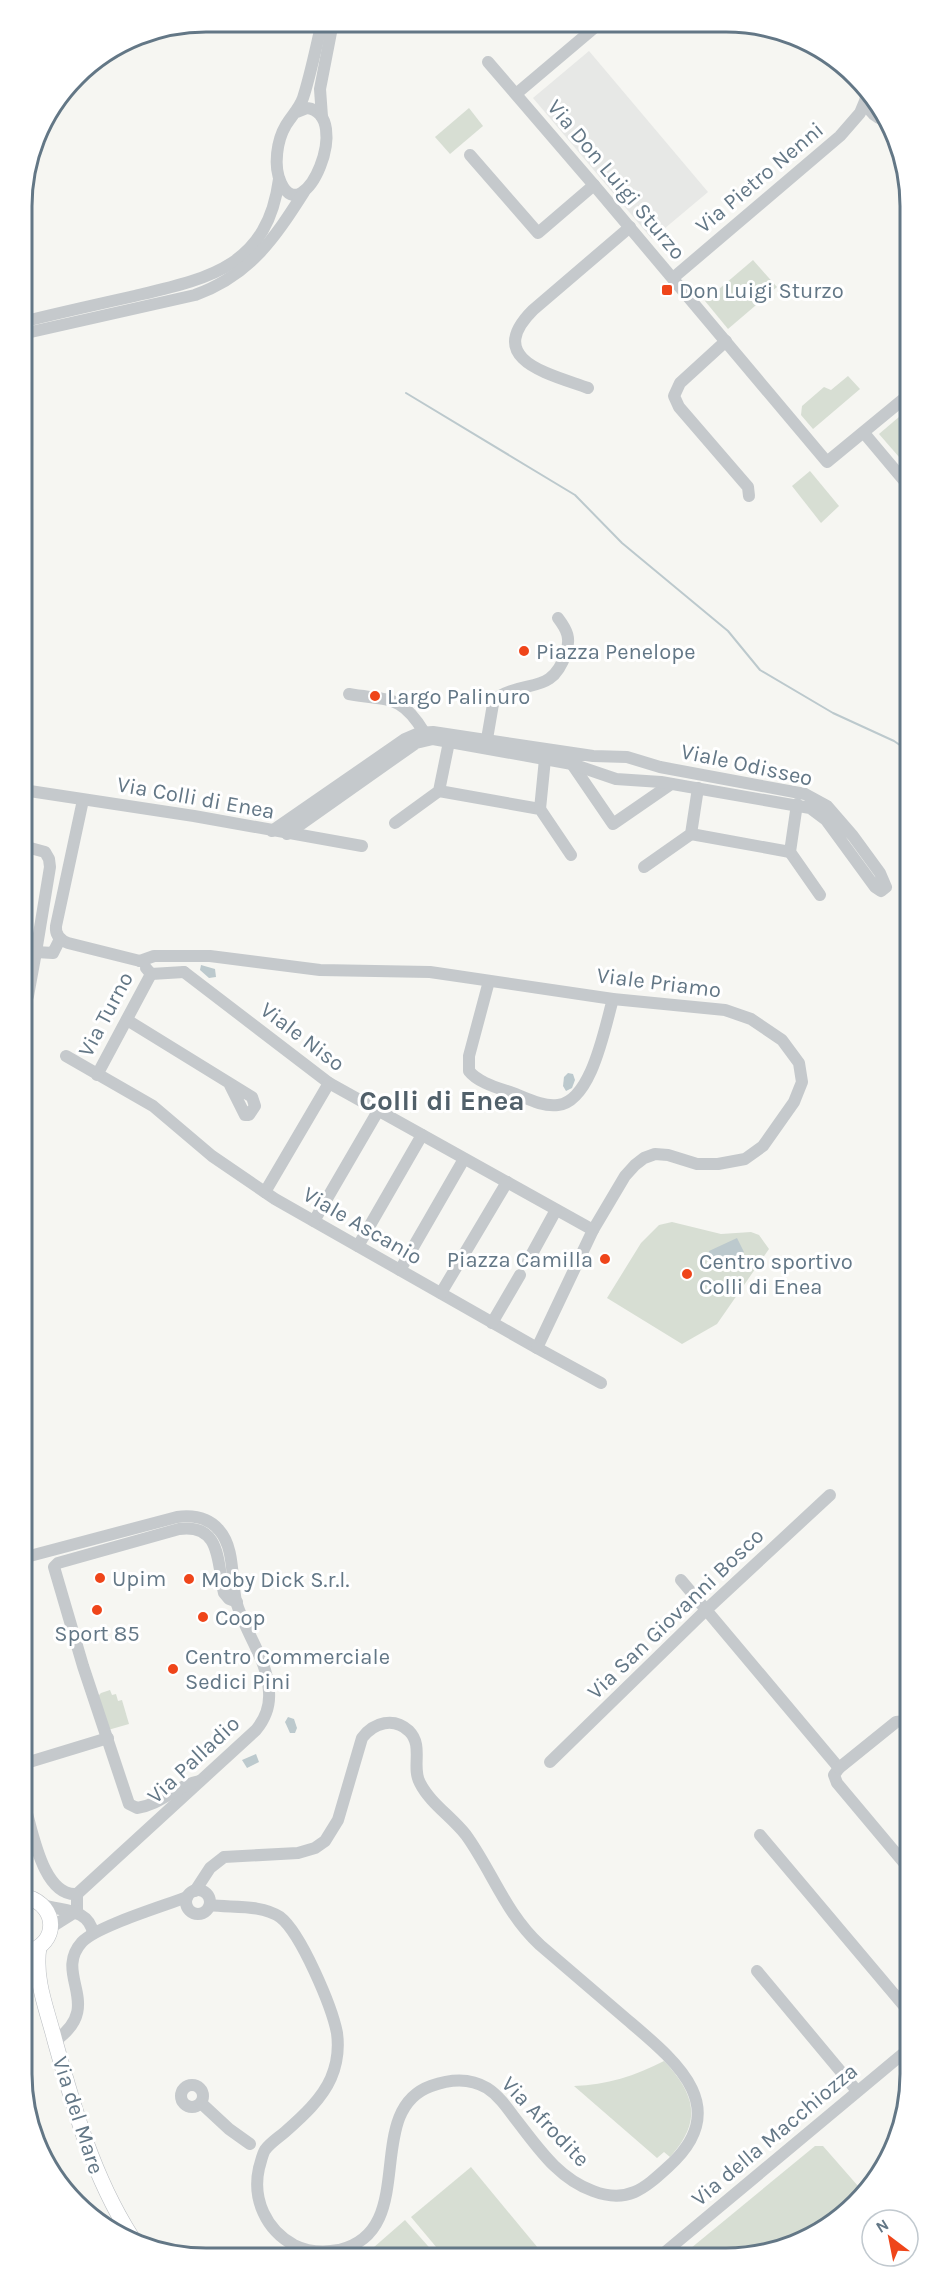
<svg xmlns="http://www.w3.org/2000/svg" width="932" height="2280" font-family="Karla,sans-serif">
<rect width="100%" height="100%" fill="#f6f6f2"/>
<polygon fill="#e7e8e6" points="589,51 708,192 652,239 533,98"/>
<g fill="#d7ded3">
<polygon points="469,108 483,126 450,154 435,137"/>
<polygon points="753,260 777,287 728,329 705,301"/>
<polygon points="848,376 860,389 813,429 801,415 802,406 824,387 831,390"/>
<polygon points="906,411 906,465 879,434"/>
<polygon points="810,471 839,506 821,523 792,486"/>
<polygon points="672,1222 721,1234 751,1232 759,1235 769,1249 717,1324 682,1344 607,1298 641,1243 659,1225"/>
<polygon points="110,1690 112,1695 116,1694 118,1701 122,1700 129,1724 108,1730 98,1696 101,1693"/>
<path d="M664,2061c31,33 39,60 6,96l-6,-5 -7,6 -83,-72c33,-1 61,-10 90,-25z"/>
<polygon points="815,2146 823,2146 865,2194 829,2228 774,2253 685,2253"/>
<polygon points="471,2167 543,2254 442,2254 411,2217"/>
<polygon points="405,2220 435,2254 365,2255"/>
</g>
<g fill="#bcc9cd">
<polygon points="201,965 215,969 216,977 209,978 200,970"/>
<polygon points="568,1073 573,1074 575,1080 572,1088 566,1091 563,1086 564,1077"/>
<polygon points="737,1238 744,1252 715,1265 713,1262 708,1260 709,1251"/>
<polygon points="288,1717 294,1719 297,1728 295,1733 290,1733 285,1722"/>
<polygon points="256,1754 259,1762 247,1768 242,1760"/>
</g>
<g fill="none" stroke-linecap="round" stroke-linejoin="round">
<polyline stroke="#bcc9cd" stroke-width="2" points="406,393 575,495 622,543 728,631 760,670 833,713 894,741 907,750"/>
<g stroke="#b8bcc0" stroke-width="16">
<g id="major">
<path d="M27,1897c31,9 32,47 0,55"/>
<path d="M39,1947c-5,33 8,62 16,94 19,68 38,135 76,195"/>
</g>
</g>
<g stroke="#c5c9cc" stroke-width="12">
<polyline points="488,62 599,191 827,462 906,397"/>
<path d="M866,88c-3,18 6,31 24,33"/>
<polyline points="516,94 600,23"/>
<path d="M297,112l10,-4c47,6 -3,124 -26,75 -8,-17 -4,-43 5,-58 6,-10 13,-16 17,-27 8,-25 13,-51 19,-76"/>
<polyline points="322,117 320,89 333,22"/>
<polyline points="470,155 538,233 594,185"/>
<polyline points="673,278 840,136 860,113 865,101"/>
<path d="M22,322c36,-9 72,-17 108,-25 76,-18 137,-28 149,-118"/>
<path d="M22,334l173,-39c55,-20 79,-56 109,-103"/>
<polyline points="726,341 680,383 674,396 679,407 748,487 749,496"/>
<path d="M588,388c-38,-14 -105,-28 -55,-78l97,-83"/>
<polyline points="864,433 906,483"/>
<path d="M349,694c40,7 52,0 75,38"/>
<path d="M487,739l6,-35 5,-7c30,-18 54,-2 68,-44 5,-15 1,-23 -8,-35"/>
<polyline points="572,764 613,824 671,784"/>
<polyline points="23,790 194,816 362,846"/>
<polyline points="439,791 540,809 571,855"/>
<path d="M83,800l-27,126c-1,9 4,14 12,17l72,18"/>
<polyline points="797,804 790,852 820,895"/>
<polyline points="540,809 545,759"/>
<polyline points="395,823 439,791 449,742"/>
<polyline points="272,831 405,739 419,733 433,732 593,756 627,757 660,767 805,794 827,806 853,836 880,873 886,887 881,891 875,887 826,820 810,808 661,782 616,779 572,764 433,739 416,743 287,834"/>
<polyline points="691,834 790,852"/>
<polyline points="23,846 45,852 49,859 50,867 36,952 28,996 24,1004"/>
<polyline points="644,867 691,834 698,788"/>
<polyline points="36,952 53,953 60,939"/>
<polyline points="146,968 151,974 184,972"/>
<polyline points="184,972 329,1083 593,1230"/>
<path d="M489,981l-20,75v15c10,13 34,18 49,24 12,5 27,12 40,10 34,-4 47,-79 55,-106"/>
<polyline points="127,1020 252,1097 255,1106 249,1115 245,1115 230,1085"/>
<polyline points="66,1056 153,1106 212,1156 275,1199 537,1348 593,1230 625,1176 635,1165 644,1158 655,1154 668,1155 697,1164 718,1164 745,1159 763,1146 794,1102 802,1082 799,1063 782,1040 751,1019 725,1010 613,999 430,972 320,970 210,956 154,956 140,961"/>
<polyline points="97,1075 151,974"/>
<polyline points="265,1192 329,1083"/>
<polyline points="314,1221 378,1111"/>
<polyline points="358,1246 422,1135"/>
<polyline points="528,1261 556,1210"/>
<polyline points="400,1270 464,1159"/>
<polyline points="441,1293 507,1182"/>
<polyline points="492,1323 520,1275"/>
<polyline points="537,1348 601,1383"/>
<path d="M26,1557l151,-40c15,-2 31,0 42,13 16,18 12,48 17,71 8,30 32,59 33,91 1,14 -4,27 -13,38l-179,164v17"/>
<polyline points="681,1580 839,1768 834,1775 837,1783 910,1870"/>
<polyline points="550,1762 706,1610 830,1495"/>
<polyline points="26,1763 108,1738"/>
<polyline points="839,1768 896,1722 905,1721 910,1725"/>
<path d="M200,1781c-24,4 -39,24 -63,27l-8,-4 -46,-138 -29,-99 4,-4 121,-34c43,-6 38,35 45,64l5,6 8,3"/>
<path d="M26,1810c7,24 18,87 51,84"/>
<polyline points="760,1835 910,2013"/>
<circle cx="198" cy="1902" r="12"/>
<path d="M195,1891l15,-23 14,-11 74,-4 17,-5 10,-7 13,-21 24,-82c12,-16 32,-21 47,-7 15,15 2,36 11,52 10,20 32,34 46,52 26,36 40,79 74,110 28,24 56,48 84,72 49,42 112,89 44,150 -24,22 -41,37 -75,24 -36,-13 -56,-45 -79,-74 -8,-11 -16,-22 -27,-29 -18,-11 -37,-9 -56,-2 -70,25 -10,145 -92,164 -16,3 -31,2 -45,-5 -28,-15 -42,-46 -35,-77 2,-6 3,-13 6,-18 5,-7 13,-12 20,-18 17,-15 37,-33 46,-54 6,-14 8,-30 6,-45 -5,-26 -36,-100 -57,-116 -19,-13 -49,-9 -70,-12"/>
<path d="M41,1904c20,8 47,3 52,29"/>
<polyline points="50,1928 77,1911"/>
<polyline points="757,1971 857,2091"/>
<path d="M55,2041c51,-36 -3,-66 27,-99 15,-16 82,-36 105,-45"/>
<circle cx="192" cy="2096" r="11"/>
<polyline points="201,2103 229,2129 250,2144"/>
<polyline points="664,2253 911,2047"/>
</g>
<use href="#major" stroke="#fff" stroke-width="15"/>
</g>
<g fill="#ef451a" stroke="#fff" stroke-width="2">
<rect x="661" y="284" width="12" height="12" rx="3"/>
<circle cx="524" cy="651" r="6"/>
<circle cx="375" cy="696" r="6"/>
<circle cx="605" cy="1259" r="6"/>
<circle cx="687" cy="1274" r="6"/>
<circle cx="100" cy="1578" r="6"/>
<circle cx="189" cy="1579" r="6"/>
<circle cx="97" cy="1610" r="6"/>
<circle cx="203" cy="1617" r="6"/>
<circle cx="173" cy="1669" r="6"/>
</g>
<g text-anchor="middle" stroke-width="6" stroke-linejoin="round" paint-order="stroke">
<g font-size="22" fill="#637786" stroke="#fff">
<text transform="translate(759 177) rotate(-40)" y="8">Via Pietro Nenni</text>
<text transform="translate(617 179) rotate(50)" y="8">Via Don Luigi Sturzo</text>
<text transform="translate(747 764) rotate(12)" y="8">Viale Odisseo</text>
<text transform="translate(196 797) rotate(10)" y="8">Via Colli di Enea</text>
<text transform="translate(659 982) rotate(7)" y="8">Viale Priamo</text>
<text transform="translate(105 1014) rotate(-62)" y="8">Via Turno</text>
<text transform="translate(303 1036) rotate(37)" y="8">Viale Niso</text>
<text transform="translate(363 1225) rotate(30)" y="8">Viale Ascanio</text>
<text transform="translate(675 1613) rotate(-44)" y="8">Via San Giovanni Bosco</text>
<text transform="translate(193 1759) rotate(-43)" y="8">Via Palladio</text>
<text transform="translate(79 2115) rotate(72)" y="8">Via del Mare</text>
<text transform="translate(546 2121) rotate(46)" y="8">Via Afrodite</text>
<text transform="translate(774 2134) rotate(-40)" y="8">Via della Macchiozza</text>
</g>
<g font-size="22" fill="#637786" stroke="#fff" text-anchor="start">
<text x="679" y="298">Don Luigi Sturzo</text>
<text x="536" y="659">Piazza Penelope</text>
<text x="387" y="704">Largo Palinuro</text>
<text x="593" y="1267" text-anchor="end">Piazza Camilla</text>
<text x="699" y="1269">Centro sportivo<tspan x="699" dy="25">Colli di Enea</tspan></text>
<text x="112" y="1586">Upim</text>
<text x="201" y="1587">Moby Dick S.r.l.</text>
<text x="215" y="1625">Coop</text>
<text x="97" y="1641" text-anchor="middle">Sport 85</text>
<text x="185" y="1664">Centro Commerciale<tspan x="185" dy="25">Sedici Pini</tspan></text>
</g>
<g font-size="28" font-weight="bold" fill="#51606a" stroke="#fff">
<text x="442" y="1110">Colli di Enea</text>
</g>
</g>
<path d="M0 0H932V2280H0ZM206 32H726A174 174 0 0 1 900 206V2074A174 174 0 0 1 726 2248H206A174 174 0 0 1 32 2074V206A174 174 0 0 1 206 32Z" fill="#fff" fill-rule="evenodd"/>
<path fill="none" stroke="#637786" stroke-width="3" d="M206 32H726A174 174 0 0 1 900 206V2074A174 174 0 0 1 726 2248H206A174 174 0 0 1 32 2074V206A174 174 0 0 1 206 32Z"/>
<g transform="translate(890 2238) rotate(328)"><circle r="28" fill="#ffffff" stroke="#c1c9cf" stroke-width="1.5"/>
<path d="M0-4.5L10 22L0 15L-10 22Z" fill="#ef451a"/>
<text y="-9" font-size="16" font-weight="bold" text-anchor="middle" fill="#637786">N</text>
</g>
</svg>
